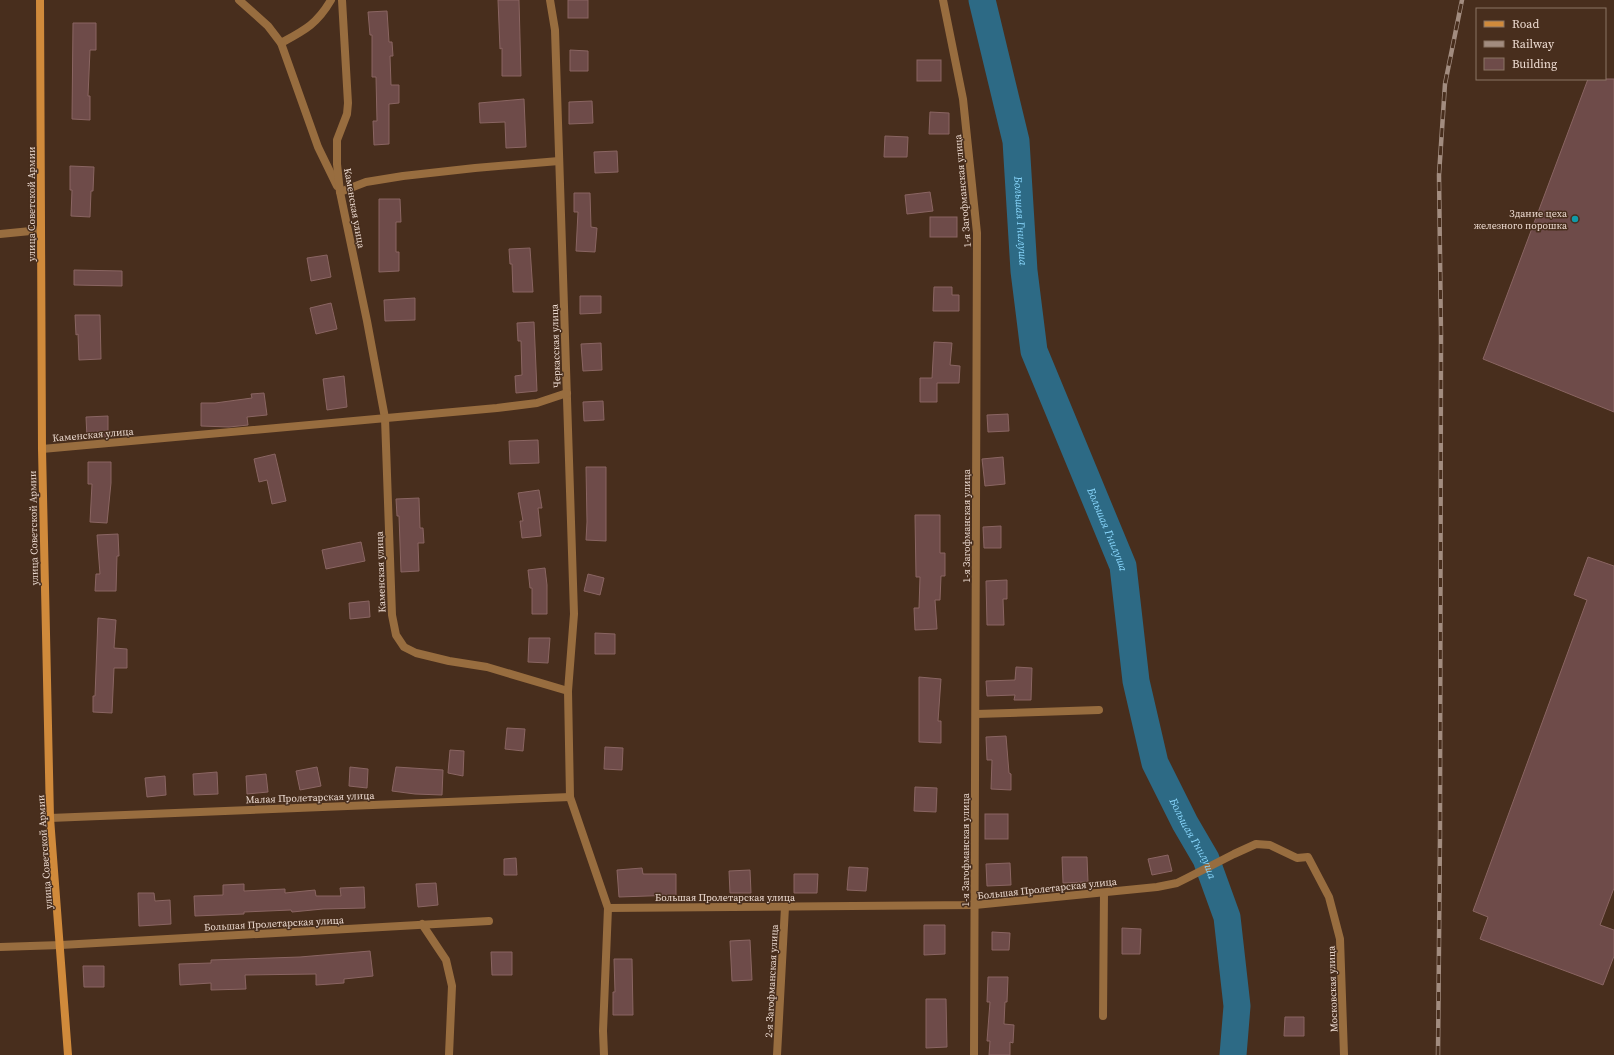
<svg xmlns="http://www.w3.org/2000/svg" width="1614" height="1055" font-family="'Source Serif 4',serif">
<rect width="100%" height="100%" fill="#482e1d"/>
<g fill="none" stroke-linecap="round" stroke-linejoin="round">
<path stroke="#2d6a85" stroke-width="27" id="s1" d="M982,0l34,141 8,130 10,80 89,215 13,115 19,82 30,60 21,36 21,58 10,89 -4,49"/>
</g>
<g fill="#6e4b49" stroke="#8a6562">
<polygon points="498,0 519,0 521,76 502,76 502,48 500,49"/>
<rect x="568" y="0" width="20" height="18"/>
<polygon points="387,11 389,42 392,42 393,56 390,56 391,85 399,85 399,103 389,104 389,144 374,145 373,121 377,121 376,77 372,77 372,35 370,35 368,12"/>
<polygon points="73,23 96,23 96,50 90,50 88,96 90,96 90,120 72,119"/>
<polygon points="570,50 588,51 588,71 570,71"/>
<rect x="917" y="60" width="24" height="21"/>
<polygon points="1588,79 1614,79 1614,412 1483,359"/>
<polygon points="524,99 526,147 506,148 505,122 480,123 479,103"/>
<polygon points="592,101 593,123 569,124 569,102"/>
<polygon points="930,112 949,113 949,134 929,134"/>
<polygon points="885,136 908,137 907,157 884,157"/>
<polygon points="617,151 618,172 595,173 594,152"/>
<polygon points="70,166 94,167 93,191 91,191 90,217 71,216 72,190 70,190"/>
<polygon points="930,192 933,211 907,214 905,195"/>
<polygon points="574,193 590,193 591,227 597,228 595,252 576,251 578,212 574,212"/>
<polygon points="379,199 400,199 401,222 396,222 396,252 399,252 399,271 379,272"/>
<rect x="930" y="217" width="27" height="20"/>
<polygon points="530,248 533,292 513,292 512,264 510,264 509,249"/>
<polygon points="327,255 331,277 311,281 307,258"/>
<polygon points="74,270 122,271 122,286 74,285"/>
<polygon points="934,287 952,287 952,295 959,295 959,311 933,311"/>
<polygon points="580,296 601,296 601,313 580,314"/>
<polygon points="415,298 415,320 385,321 384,300"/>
<polygon points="331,303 337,329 316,334 310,308"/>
<polygon points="75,315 100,315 101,359 79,360 78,334 76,335"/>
<polygon points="534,322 537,391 516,393 515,376 522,375 521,341 518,341 517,323"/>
<polygon points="934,342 952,343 950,365 960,366 959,383 937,383 937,402 920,402 920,378 932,378"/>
<polygon points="601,343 602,370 583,371 581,344"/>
<polygon points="344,376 347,407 327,410 323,379"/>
<polygon points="264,393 267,415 247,417 248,425 229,427 201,426 201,403 215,403 252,398 251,394"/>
<polygon points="603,401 604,420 584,421 583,402"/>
<polygon points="1008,414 1009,431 988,432 987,415"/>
<polygon points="108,416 108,437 87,438 86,417"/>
<polygon points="538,440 539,463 510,464 509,441"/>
<polygon points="275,454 286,501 272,504 267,480 259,482 254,459"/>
<polygon points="1003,457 1005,484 985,486 982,459"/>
<polygon points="88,462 111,462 111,483 107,523 90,522 92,484 88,484"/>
<polygon points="586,467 606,467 606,541 586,540 587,522"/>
<polygon points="539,490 542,508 538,508 541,536 522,538 520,521 523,521 518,493"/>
<polygon points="419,498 420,528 423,528 424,543 418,543 419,571 401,572 399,516 397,516 396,499"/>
<polygon points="915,515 940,515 940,553 945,553 945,576 941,576 940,600 935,600 937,629 915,630 914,608 919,608 920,577 916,577"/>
<polygon points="1001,526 1001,548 984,548 983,527"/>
<polygon points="118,534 119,556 117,556 116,591 95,591 96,574 100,574 97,535"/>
<polygon points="361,542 365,561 326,569 322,550"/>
<polygon points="1588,557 1614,566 1614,888 1600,925 1614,930 1614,956 1603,985 1480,939 1488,917 1473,911 1587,600 1574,595"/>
<polygon points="545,568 547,585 547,614 532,614 532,588 530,588 528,570"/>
<polygon points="588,574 604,578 600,595 584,591"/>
<polygon points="1007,580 1007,599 1003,599 1004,625 987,625 986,581"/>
<polygon points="369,601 370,617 350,619 349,603"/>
<polygon points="98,618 116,620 114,648 127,649 127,668 114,668 112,713 93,712 93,696 95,696"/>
<polygon points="595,633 615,634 615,654 595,654"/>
<polygon points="529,638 550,638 548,663 528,662"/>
<polygon points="1016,667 1032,668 1031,700 1014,700 1015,695 987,696 986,681 1015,680"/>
<polygon points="919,677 941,679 938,721 941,721 941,743 919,742"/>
<polygon points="507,728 525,729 523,751 505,749"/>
<polygon points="1006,736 1009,773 1011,774 1011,790 991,789 992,760 987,760 986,737"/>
<polygon points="605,747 623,748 622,770 604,769"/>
<polygon points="450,750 464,751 463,776 448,773"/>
<polygon points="317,767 321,786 300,790 296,771"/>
<polygon points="350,767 368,769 367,788 349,786"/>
<polygon points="396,767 443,770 442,795 415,794 392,791"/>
<polygon points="217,772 218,794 194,795 193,774"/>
<polygon points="266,774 268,792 247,794 246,776"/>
<polygon points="165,776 166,795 147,797 145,778"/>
<polygon points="915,787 937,788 936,812 914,811"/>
<rect x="985" y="814" width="23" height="25"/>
<polygon points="1168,855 1172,871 1152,875 1148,859"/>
<polygon points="1062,857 1087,857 1088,882 1063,883"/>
<polygon points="516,858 517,875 504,875 504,859"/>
<polygon points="1010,863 1011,885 987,886 986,864"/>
<polygon points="849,867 868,868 866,891 847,890"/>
<polygon points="642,868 643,874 676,874 676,895 619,897 617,870"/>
<polygon points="750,870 751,893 730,893 729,871"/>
<polygon points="794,874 818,874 817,893 794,893"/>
<polygon points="436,883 438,905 418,907 416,884"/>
<polygon points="244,884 244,891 285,889 285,893 315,890 316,896 341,896 340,888 364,887 365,908 323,909 292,912 291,910 244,912 244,914 195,916 194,896 223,895 223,885"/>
<polygon points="138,893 154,893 155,901 170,900 171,924 139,926"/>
<polygon points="924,925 945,925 945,954 924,955"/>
<polygon points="1122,928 1141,929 1140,954 1122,954"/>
<polygon points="992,932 1010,933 1009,950 992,950"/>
<polygon points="750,940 752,980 732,981 730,941"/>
<polygon points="370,951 373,976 344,979 344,983 316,985 316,974 245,975 246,989 211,990 211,983 180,985 179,964 211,963 211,960 300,957"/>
<polygon points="491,952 512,952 512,975 492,975"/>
<polygon points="614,959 632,959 633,1015 613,1015 613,992 615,992"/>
<polygon points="83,966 104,966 104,987 84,987"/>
<polygon points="988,977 1008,977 1007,1002 1005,1002 1004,1024 1014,1025 1013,1043 1010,1042 1010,1055 989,1055 990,1041 987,1041 990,1002 987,1002"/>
<polygon points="926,999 946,999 947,1047 926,1048"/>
<polygon points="1285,1017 1304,1017 1304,1036 1284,1036"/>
</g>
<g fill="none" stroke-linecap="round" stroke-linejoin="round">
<g stroke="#986d3f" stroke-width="8">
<polyline points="340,192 366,182 403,176 475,168 559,161"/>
<polyline points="976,714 1099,710"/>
<polyline points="1103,1016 1104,893"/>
</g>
<g stroke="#986d3f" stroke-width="8">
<polyline points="239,0 268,26 281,43 318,147 337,186"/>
<polyline points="342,0 348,103 347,114 337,140 337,164 340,192 367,321 385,418 392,615 396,635 404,647 416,653 449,661 487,667 568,691"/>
<polyline points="550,0 555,30 574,614 568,691 570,797 608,908 603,1031 604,1055"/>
<polyline points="943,0 963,99 977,233 974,1055"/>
<path d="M281,43c24,-13 36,-19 50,-43"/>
<polyline points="0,234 41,230"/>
<polyline points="42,449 497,408 537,403 567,393"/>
<polyline points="50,818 570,797"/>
<polyline points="608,908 975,905 1157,887 1177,883 1187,878 1234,854 1256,844 1270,845 1297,858 1308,857 1329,897 1340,939 1344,1055"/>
<polyline points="422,924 446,960 452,986 449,1055"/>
<polyline points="0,947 61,945 489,921"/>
<polyline points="777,1055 785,907"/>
</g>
<polyline stroke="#d08a3b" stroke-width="8" points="40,0 42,449 50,818 68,1055"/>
<g stroke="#a28c7f" stroke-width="4.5">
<polyline id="rail" points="1438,1055 1440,835 1441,334 1439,175 1445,84 1462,0"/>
</g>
<use href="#rail" stroke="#482e1d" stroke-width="3" stroke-dasharray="9" stroke-linecap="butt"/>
</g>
<circle fill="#0f9aa8" stroke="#482e1d" stroke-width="1.5" cx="1575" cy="219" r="4"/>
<g text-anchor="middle" stroke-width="3" stroke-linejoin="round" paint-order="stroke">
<g font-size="10" fill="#eedcd2" stroke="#482e1d">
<text transform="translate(962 191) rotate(-95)" y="4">1-я Загофманская улица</text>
<text transform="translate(31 204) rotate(-90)" y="4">улица Советской Армии</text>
<text transform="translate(355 208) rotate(80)" y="4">Каменская улица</text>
<text transform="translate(555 346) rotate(-92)" y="4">Черкасская улица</text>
<text transform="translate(93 434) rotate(-5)" y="4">Каменская улица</text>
<text transform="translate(966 526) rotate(-90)" y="4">1-я Загофманская улица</text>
<text transform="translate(33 528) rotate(-91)" y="4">улица Советской Армии</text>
<text transform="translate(380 572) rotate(-92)" y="4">Каменская улица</text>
<text transform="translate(310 797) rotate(-2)" y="4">Малая Пролетарская улица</text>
<text transform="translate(965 850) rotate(-90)" y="4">1-я Загофманская улица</text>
<text transform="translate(44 852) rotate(-94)" y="4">улица Советской Армии</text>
<text transform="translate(1047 888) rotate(-6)" y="4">Большая Пролетарская улица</text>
<text x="725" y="901">Большая Пролетарская улица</text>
<text transform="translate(274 923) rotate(-3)" y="4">Большая Пролетарская улица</text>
<text transform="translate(771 981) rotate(-87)" y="4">2-я Загофманская улица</text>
<text transform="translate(1332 989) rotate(-92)" y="4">Московская улица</text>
</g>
<g font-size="10" fill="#eedcd2" stroke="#482e1d" text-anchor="end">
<text x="1567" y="217">Здание цеха<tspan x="1567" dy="12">железного порошка</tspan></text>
</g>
<g font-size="11" font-style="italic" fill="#8bd9ff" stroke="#482e1d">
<text dy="4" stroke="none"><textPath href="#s1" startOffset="225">Большая Гнилуша</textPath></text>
<text dy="4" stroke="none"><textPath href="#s1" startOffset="549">Большая Гнилуша</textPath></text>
<text dy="4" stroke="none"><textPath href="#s1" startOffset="873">Большая Гнилуша</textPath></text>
</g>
</g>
<rect x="1476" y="8" width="130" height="72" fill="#482e1d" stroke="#8a7465"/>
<rect x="1484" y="21" width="20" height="6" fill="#d08a3b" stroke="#8a7465"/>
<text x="1512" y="28" font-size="12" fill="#eedcd2">Road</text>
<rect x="1484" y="41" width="20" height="6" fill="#a28c7f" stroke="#8a7465"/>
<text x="1512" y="48" font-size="12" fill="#eedcd2">Railway</text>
<rect x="1484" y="58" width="20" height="12" fill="#6e4b49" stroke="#8a7465"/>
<text x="1512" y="68" font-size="12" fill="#eedcd2">Building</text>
</svg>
